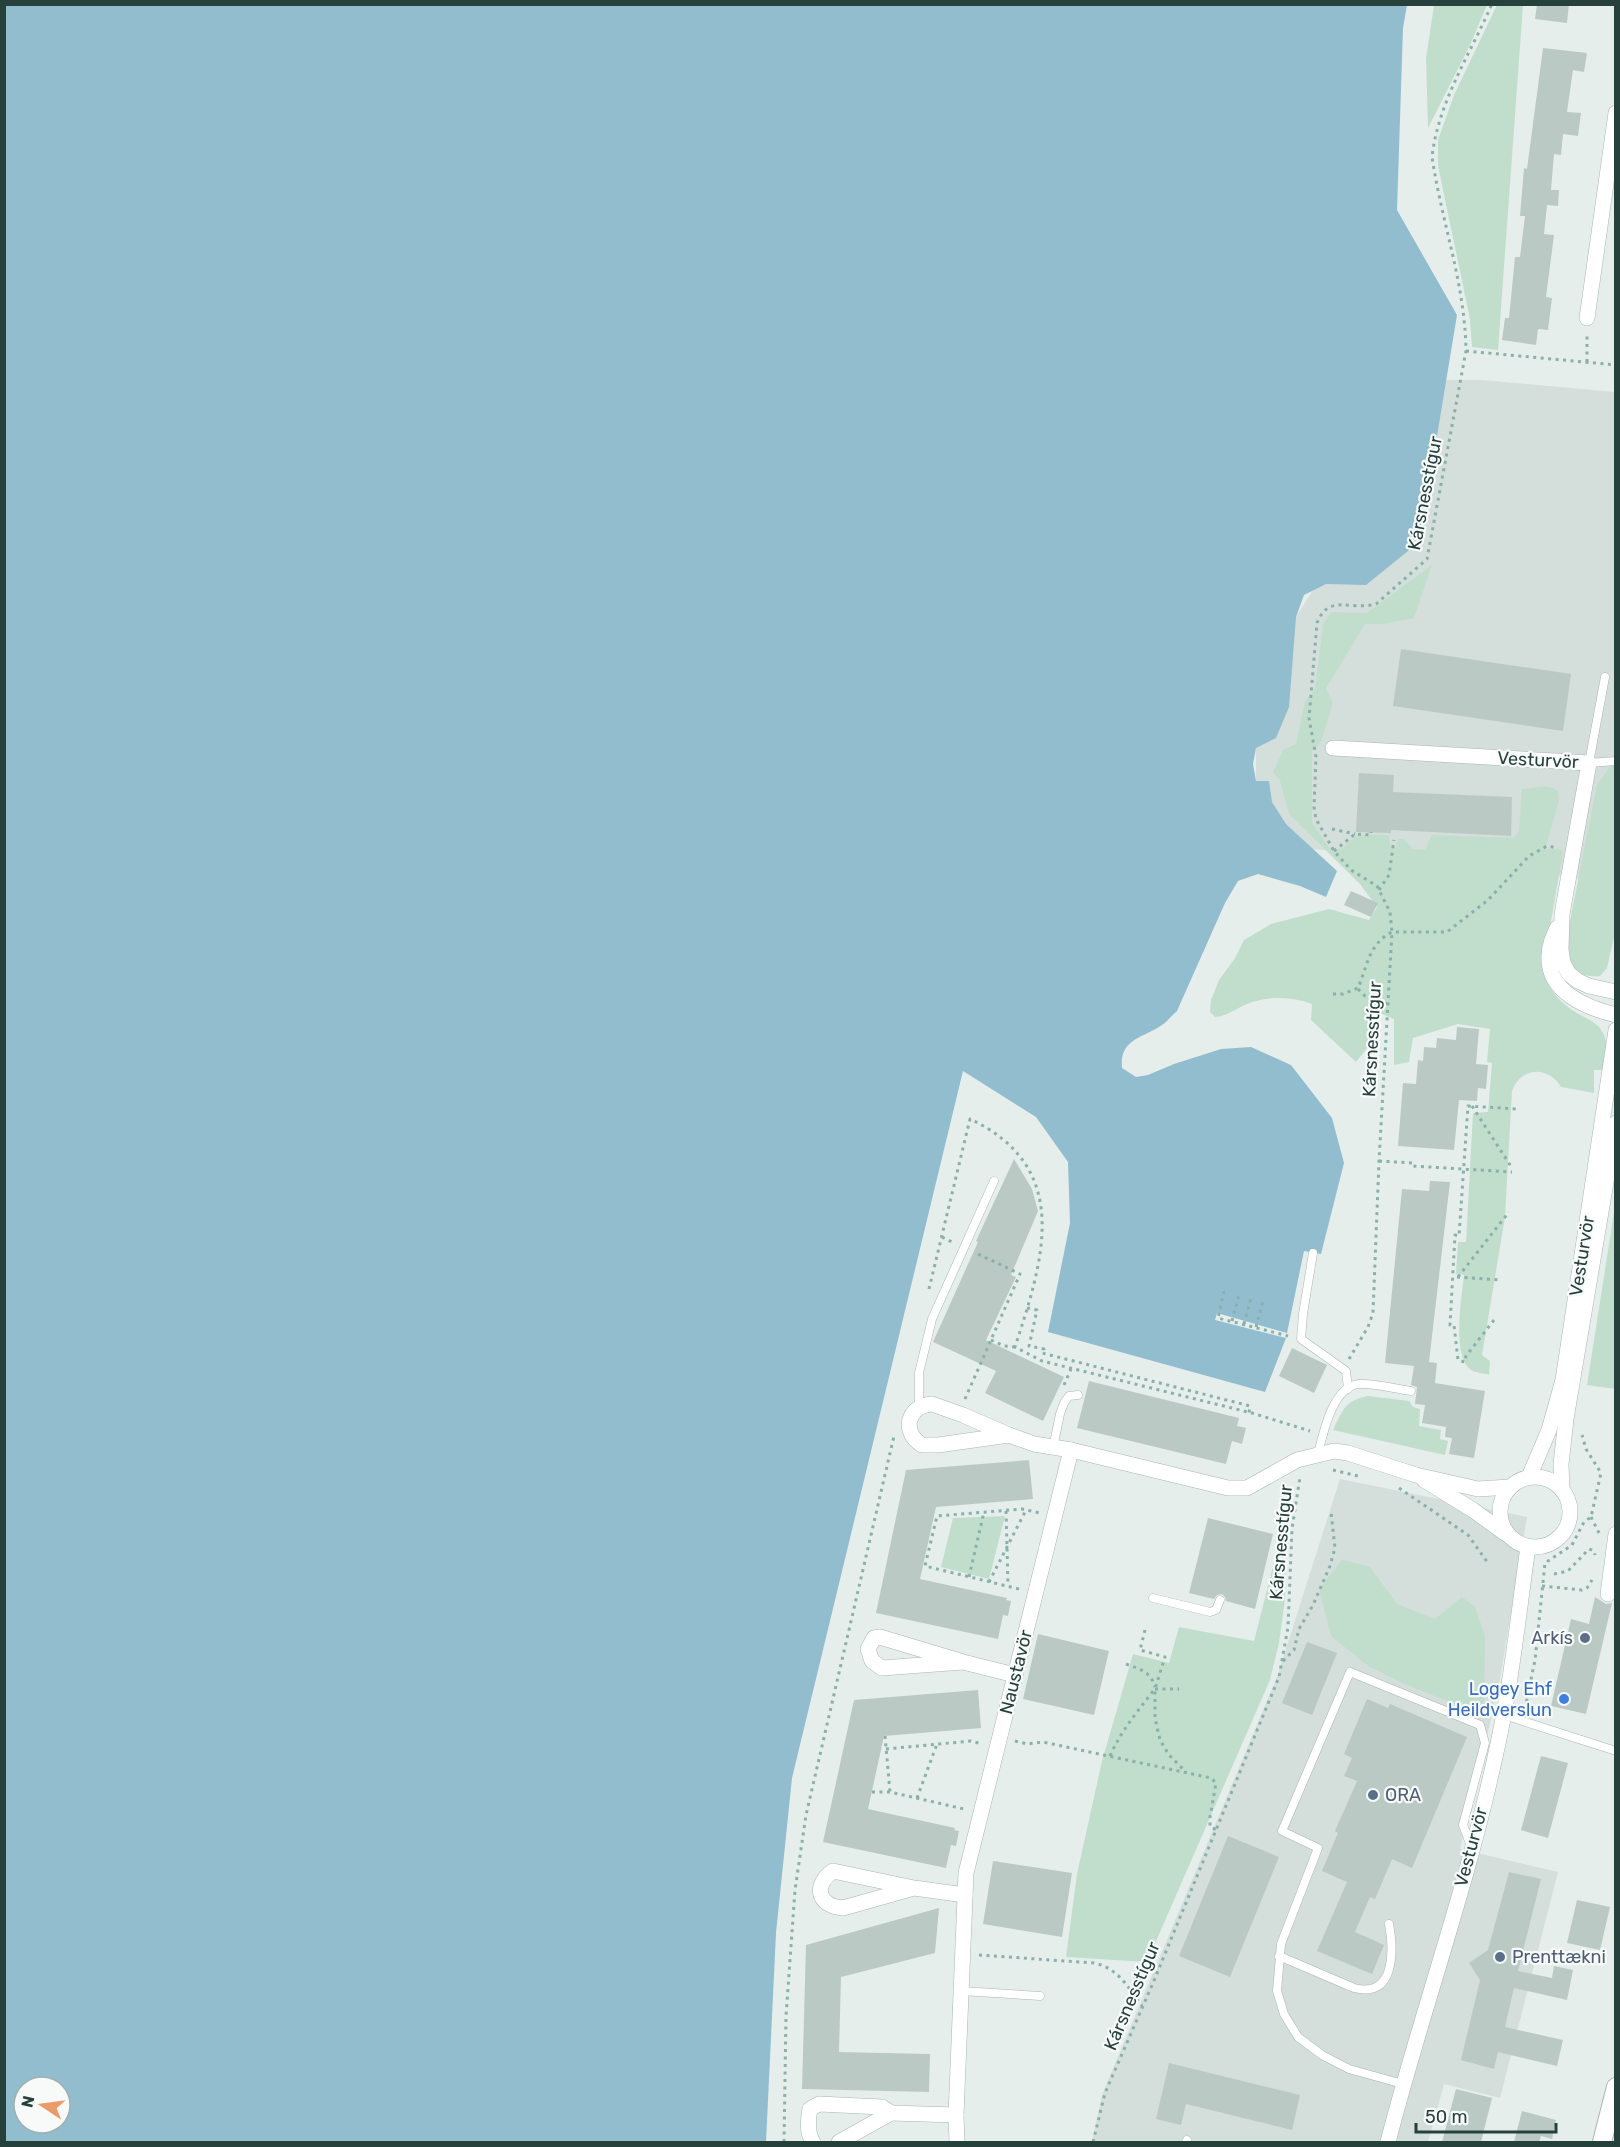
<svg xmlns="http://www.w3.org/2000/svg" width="1620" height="2147" font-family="Rubik,sans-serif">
<rect width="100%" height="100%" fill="#e6eeec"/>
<g fill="#d4dedb">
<polygon points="1446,380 1482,380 1615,392 1615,764 1599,880 1313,849 1286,824 1272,802 1256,781 1256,748 1296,617"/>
<polygon points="1340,1479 1527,1517 1498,1690 1460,1849 1558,1872 1500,2098 1444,2084 1428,2142 1092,2142 1102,2095 1277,1677"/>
</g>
<g fill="#c1decd">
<polygon points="1434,5 1487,5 1470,45 1428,128 1426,59"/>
<polygon points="1497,5 1523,5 1498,350 1472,347 1470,319 1438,166 1438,140 1454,95"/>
<path d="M1432,565l-18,53 -31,6h-18l-39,64 7,15 -12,38 -9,10v72l19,27 10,-1 17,-14h31l2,13h5l2,-9h6l9,10 12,1 7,-15 82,3 5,-7 3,-42c13,0 24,-7 36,2l1,10 -14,48h15l3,3 -14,81c-15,30 -3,61 26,79 12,7 26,11 30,26 3,9 0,23 0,32h-11v23l-33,-6c-13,-22 -40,-20 -49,4l-7,126 -23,138 8,6 -1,14c-5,-2 -14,-2 -18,-5 -20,-14 -9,-74 -7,-95l-8,-1 2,-32h8l7,-129 15,-1 4,-49 -5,-1 3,-33 -32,-5 -45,14 -4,24 -15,3v-46l-19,-8 -8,37 -11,14 -45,-42 1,-16c-25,-9 -52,-8 -75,5 -8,4 -12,7 -22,8l-5,-5 1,-12 8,-20 16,-22 9,-18 27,-16 58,-15 40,11 8,-13 -17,-23 -71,-70 -9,-33 -7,-9 10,-22 13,-6 9,-42 10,-13 8,-65 8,-12 36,1z"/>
<path d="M1612,764h3l1,164 -9,40 -7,8c-30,2 -33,-14 -33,-40l30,-151z"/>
<polygon points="1615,1206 1616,1389 1615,1389 1587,1385"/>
<path d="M1368,1396l41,5 4,6 7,2 -1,17 22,4 -1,9 8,2 -3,14 -112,-25c11,-21 11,-29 35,-34z"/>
<polygon points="1005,1516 989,1579 941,1567 953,1518"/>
<polygon points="1282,1531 1286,1532 1285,1599 1279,1643 1270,1680 1147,1962 1066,1957 1077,1874 1102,1761 1133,1654 1169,1663 1179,1627 1254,1641"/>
<polygon points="1342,1560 1370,1567 1397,1604 1435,1619 1462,1597 1475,1607 1485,1636 1484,1708 1471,1710 1404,1684 1368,1666 1331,1636 1319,1589"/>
</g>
<path fill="#92bdcf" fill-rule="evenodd" d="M5,5h1402l-4,23 -6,182 60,105 -34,206 -15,30 -42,34 -40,-1 -22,11 -8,22 -7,90 -13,31 -20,10 -3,16 3,17h13l3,21 14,22 51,47 -11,26 -26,-11 -42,-12 -20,7 -13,22 -48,108c-5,4 -9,10 -15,14 -19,13 -43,14 -40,43l14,9 12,-2 26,-11 47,-15 30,-2 40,18 41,53 12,45 -23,91 -17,-3 -18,87 -21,54 -217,-60 22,-109 -2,-61 -32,-45 -73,-46 -171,707 -16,155 -10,209h-761zM24,2087h36v36h-36z"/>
<polygon fill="#e6eeec" points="1217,1313 1287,1333 1286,1338 1215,1320"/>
<g fill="#bbc9c5">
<polygon points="1537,4 1569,4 1567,23 1535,19"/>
<polygon points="1543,48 1587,53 1584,72 1573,70 1567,112 1581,113 1578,136 1563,134 1561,155 1554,154 1551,190 1559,190 1558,206 1547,205 1544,234 1554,235 1546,297 1552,298 1548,330 1538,329 1536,345 1502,340 1505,318 1509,318 1515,257 1520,257 1525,216 1520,216 1524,168 1527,169"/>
<polygon points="1401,649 1571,674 1563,731 1393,706"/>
<polygon points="1359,773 1394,775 1393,792 1512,797 1511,836 1391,830 1391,833 1356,832"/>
<polygon points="1351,891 1378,903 1371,917 1344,905"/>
<polygon points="1457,1027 1479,1029 1476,1064 1488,1065 1486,1089 1478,1088 1477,1101 1459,1100 1454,1150 1398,1146 1403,1083 1416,1084 1418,1060 1423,1061 1424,1047 1436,1048 1437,1038 1456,1040"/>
<polygon points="1014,1159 1032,1189 1038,1211 1011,1275 1016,1277 986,1340 1064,1377 1043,1421 985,1393 996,1371 933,1342 978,1242 976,1241"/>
<polygon points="1430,1181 1450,1182 1429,1362 1437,1363 1435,1383 1485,1391 1474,1458 1449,1454 1452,1438 1445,1437 1446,1427 1422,1423 1425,1405 1415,1404 1417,1387 1411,1385 1414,1366 1385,1363 1402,1189 1429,1191"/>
<polygon points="1292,1348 1327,1365 1314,1393 1279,1376"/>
<polygon points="1089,1381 1239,1418 1237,1426 1246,1428 1242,1444 1232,1441 1226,1464 1077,1428"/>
<polygon points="1029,1460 1033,1499 936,1507 920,1579 1007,1598 1006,1600 1011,1601 1008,1616 1003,1615 998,1639 876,1613 906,1470"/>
<polygon points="1208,1518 1273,1534 1255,1609 1226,1601 1225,1597 1222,1594 1217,1595 1214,1599 1189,1593"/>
<polygon points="1595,1597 1606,1604 1612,1603 1586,1714 1551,1706 1571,1619 1589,1624"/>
<polygon points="1038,1634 1109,1651 1094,1715 1023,1699"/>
<polygon points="1307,1642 1337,1653 1312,1715 1282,1703"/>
<polygon points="978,1690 981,1728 884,1736 868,1809 955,1828 954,1830 959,1831 956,1846 951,1845 946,1868 823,1842 854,1700"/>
<polygon points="1367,1699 1388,1708 1390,1704 1467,1737 1412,1868 1392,1859 1375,1899 1370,1897 1355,1932 1384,1945 1372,1974 1317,1951 1347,1882 1322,1871 1338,1833 1335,1831 1357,1781 1344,1776 1352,1758 1344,1754"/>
<polygon points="1541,1756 1568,1763 1548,1838 1521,1830"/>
<polygon points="1228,1836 1279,1857 1230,1977 1179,1956"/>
<polygon points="993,1861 1072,1873 1062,1937 983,1924"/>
<polygon points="1509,1872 1541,1879 1518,1971 1552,1978 1554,1966 1573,1970 1567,2000 1514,1988 1505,2027 1563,2040 1557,2066 1498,2052 1494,2069 1461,2060 1480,1980 1469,1963 1488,1950"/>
<polygon points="1577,1900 1610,1907 1600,1950 1567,1943"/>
<polygon points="939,1908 935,1953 841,1977 839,2052 930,2054 929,2092 802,2089 806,1945"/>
<polygon points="1169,2063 1300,2095 1292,2130 1186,2104 1181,2125 1156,2119"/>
<polygon points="1456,2089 1492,2098 1481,2142 1442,2142"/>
<polygon points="1522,2111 1556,2120 1552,2139 1541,2136 1539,2142 1514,2142"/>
</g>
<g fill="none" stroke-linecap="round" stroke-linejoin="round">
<g stroke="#a9b6b4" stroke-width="9">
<g id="service">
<polyline points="1605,677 1589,763 1616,761"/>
<polyline points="1313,1253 1303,1314 1301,1339 1346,1371 1348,1389"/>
<polyline points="919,1407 919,1373 932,1319 994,1181"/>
<polyline points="1053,1448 1060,1414 1064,1403 1069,1396 1078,1395"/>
<path d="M1318,1454c5,-21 15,-68 41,-70 17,-1 36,5 52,7"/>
<polyline points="1153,1598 1210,1612 1216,1610 1220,1600"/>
<polyline points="1504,1715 1616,1751"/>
<path d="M1279,1956l75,32c41,11 40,-37 35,-64"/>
<polyline points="961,1991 1040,1996"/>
<polyline points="1403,2084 1349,2069 1322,2055 1298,2037 1284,2014 1277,1991 1281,1944 1318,1848 1282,1831 1350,1672 1480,1725 1485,1743 1463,1825 1471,1846"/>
<polyline points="1186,2142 1187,2140"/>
</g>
</g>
<g stroke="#a9b6b4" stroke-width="16">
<g id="minor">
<polyline points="1587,318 1616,113"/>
<polyline points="1333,748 1589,763 1562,914 1561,950 1563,963 1569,974 1578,981 1589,986 1616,992"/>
<path d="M1557,928c-4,9 -8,18 -8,28 -2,36 38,52 67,59"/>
<path d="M932,1404l31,11 46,20 -71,10h-16c-21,-13 -15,-39 10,-41z"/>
<polyline points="1009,1435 1034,1444 1071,1450 1228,1488 1247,1488 1297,1460 1334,1451 1348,1453 1416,1475 1478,1489 1510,1487"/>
<polyline points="1529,1477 1549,1430 1563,1380 1616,1030"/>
<circle cx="1535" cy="1512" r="35"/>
<polyline points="1424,1480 1473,1510 1506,1534"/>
<polyline points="1562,1490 1561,1464 1566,1419 1616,1123"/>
<polyline points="1608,1594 1616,1534"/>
<polyline points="963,1662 882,1668 872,1661 868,1649 874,1638 880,1637 963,1662 1015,1675"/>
<path d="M914,1888l-71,20c-26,-2 -30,-23 -10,-37l81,17 51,7"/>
<polyline points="891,2113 956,2115"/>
<path d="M813,2142c-6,-8 -5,-23 -3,-33l9,-5 63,3 9,6 -52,29"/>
<polyline points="957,2142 956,2115 966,1873 1071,1450"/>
<path d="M1388,2142c33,-128 79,-255 107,-385 16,-69 23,-140 33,-210"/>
</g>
</g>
<g stroke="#a9b6b4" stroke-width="20">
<polyline id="tertiary" points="1602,2142 1616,2087"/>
</g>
<g stroke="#89b0a9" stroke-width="3" stroke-dasharray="3 4.5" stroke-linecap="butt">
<polyline points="1466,351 1616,365"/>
<polyline points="1587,362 1587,334"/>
<polyline points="1332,829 1355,834"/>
<polyline points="1334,851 1355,834 1371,835 1371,832"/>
<polyline points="1379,890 1389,875 1394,840"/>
<polyline points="1358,989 1365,996 1388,1004"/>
<path d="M1333,994h10l15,-6c9,-21 11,-45 34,-56h55l41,-32 41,-44 18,-10 11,2"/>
<polyline points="1472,1106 1512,1168"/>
<polyline points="1379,1161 1413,1163 1413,1166 1512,1172"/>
<polyline points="942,1237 954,1243"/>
<polyline points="1457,1277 1501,1280"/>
<polyline points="1458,1277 1509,1212"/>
<path d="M929,1289l41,-170c104,49 73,142 45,228l27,14 210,52 58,18"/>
<polyline points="1224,1291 1218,1318 1288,1336"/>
<polyline points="1027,1308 1037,1310 1029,1346 1044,1349 1042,1353 1250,1406 1249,1413"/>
<polyline points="1494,1320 1466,1356 1465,1362 1458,1360 1454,1325 1450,1325 1455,1235 1459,1236 1468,1106 1517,1109"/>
<polyline points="1232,1321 1239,1295"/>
<polyline points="1244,1324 1251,1298"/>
<polyline points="1256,1327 1263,1301"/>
<polyline points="991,1340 1004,1346 1015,1347"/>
<path d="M1349,1359l19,-32 5,-14 6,-152 13,-229 -2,-20 -13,-26 -26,-16 -17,-19 -18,-32 -2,-12 2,-50 -7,-39 8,-95c12,-30 33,-12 59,-19l51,-45 39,-208c-1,-68 -24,-127 -34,-194 6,-54 38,-103 60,-153"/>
<polyline points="1064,1385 1071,1369"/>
<polyline points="965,1399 1020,1274 976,1253"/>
<polyline points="1333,1470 1358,1476"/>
<polyline points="1399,1488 1468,1535 1488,1563"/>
<polyline points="1006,1511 1008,1586"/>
<polyline points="1591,1517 1599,1533"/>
<polyline points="1554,1574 1568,1571 1589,1549 1594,1551 1595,1555"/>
<polyline points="969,1577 984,1512"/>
<polyline points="989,1582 1026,1510"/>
<polyline points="1542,1586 1582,1590 1587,1588 1592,1580"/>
<polyline points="1019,1589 925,1566 937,1516 1022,1509 1040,1513"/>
<polyline points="1145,1630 1140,1650 1165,1657 1155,1689 1155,1718 1160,1740 1169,1755 1186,1772"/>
<polyline points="1283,1661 1294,1650 1299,1629 1313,1605 1330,1566 1335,1548 1331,1512"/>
<path d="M1126,1664c14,5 25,8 29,23"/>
<polyline points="1155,1689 1179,1689"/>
<polyline points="1525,1709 1535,1660 1545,1563 1572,1545 1584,1522 1591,1517 1601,1473 1586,1449 1582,1435"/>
<polyline points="885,1736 890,1792"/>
<polyline points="1015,1741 1027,1744 1043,1742 1211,1778 1216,1783 1210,1817 1210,1827 1217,1830"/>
<polyline points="886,1749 971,1741 982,1744"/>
<path d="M1110,1756c11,-25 27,-44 44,-66"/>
<polyline points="872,1792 890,1792 964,1809"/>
<polyline points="917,1798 937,1744"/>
<path d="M979,1955l115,8c24,5 34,24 48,43"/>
<polyline points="784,2142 786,2016 795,1890 806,1815 894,1436"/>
<polyline points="1093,2142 1105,2093 1153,1983 1279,1677 1288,1627 1292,1529 1300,1477"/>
</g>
<use href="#service" stroke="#fff" stroke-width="8"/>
<use href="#minor" stroke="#fff" stroke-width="15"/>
<use href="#tertiary" stroke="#fff" stroke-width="18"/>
</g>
<g fill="#5c6f8a" stroke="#f7faf9" stroke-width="2">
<circle cx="1585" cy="1638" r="6"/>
<circle cx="1373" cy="1795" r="6"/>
<circle cx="1500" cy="1957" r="6"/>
</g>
<circle fill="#3f7fe0" stroke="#f7faf9" stroke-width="2" cx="1564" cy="1699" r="6"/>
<g text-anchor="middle" stroke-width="4.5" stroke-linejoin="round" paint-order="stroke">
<g font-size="18" fill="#26403c" stroke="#f7faf9">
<text transform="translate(1425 493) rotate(-79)" y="6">Kársnesstígur</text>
<text transform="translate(1538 760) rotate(3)" y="6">Vesturvör</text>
<text transform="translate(1372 1039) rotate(-87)" y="6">Kársnesstígur</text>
<text transform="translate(1582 1256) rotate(-81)" y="6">Vesturvör</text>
<text transform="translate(1281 1542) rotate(-85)" y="6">Kársnesstígur</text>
<text transform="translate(1016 1672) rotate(-76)" y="6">Naustavör</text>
<text transform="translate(1471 1847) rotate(-75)" y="6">Vesturvör</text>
<text transform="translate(1132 1996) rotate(-67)" y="6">Kársnesstígur</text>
</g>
<g font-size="18" fill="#4e5e75" stroke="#f7faf9" text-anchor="start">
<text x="1573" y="1644" text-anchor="end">Arkís</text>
<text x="1385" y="1801">ORA</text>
<text x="1512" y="1963">Prenttækni</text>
</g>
<g font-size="18" fill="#366cbe" stroke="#f7faf9" text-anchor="end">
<text x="1552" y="1695">Logey Ehf<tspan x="1552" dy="21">Heildverslun</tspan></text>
</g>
</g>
<rect width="1620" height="2147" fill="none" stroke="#26403c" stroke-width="12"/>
<g transform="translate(42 2105) rotate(283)"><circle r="28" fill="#f7faf9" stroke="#a3b0ad" stroke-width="1.5"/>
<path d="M0-4.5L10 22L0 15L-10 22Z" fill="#ea9b69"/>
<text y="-9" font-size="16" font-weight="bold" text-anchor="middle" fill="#26403c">N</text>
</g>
<path d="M1416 2123v9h140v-9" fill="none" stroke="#26403c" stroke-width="3"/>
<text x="1425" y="2123" font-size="18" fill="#26403c" stroke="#f7faf9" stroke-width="4.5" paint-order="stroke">50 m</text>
</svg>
